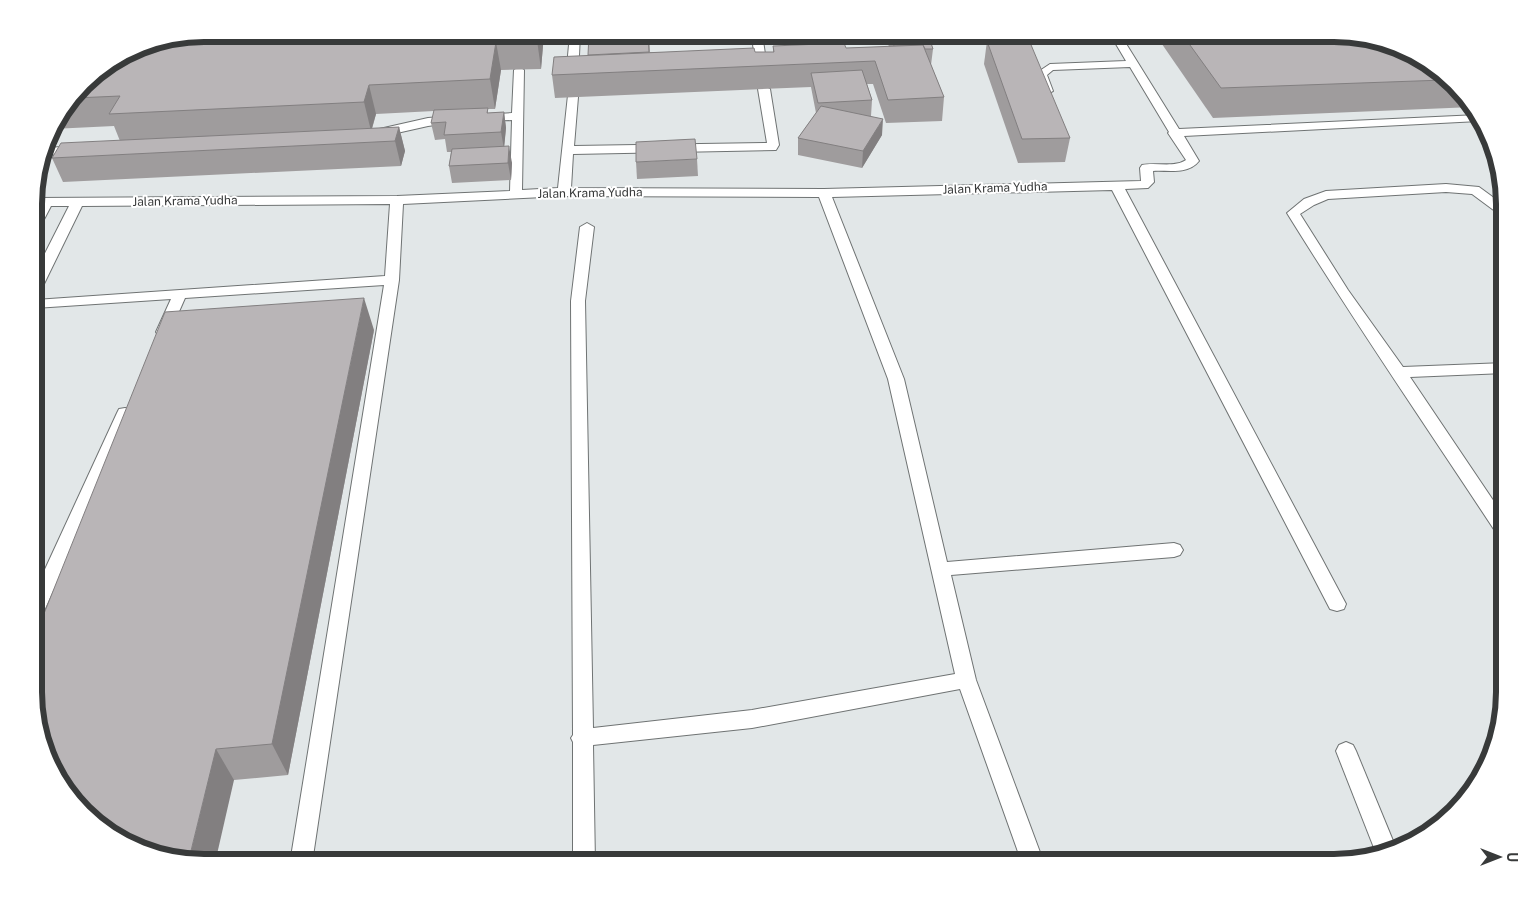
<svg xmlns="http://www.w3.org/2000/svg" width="1539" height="897" font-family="'Public Sans',sans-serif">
<rect width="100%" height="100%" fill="#e2e7e8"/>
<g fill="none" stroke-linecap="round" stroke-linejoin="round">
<g stroke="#6f7373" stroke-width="2">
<g id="service">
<polygon points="570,34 580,34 578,77 572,80 566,77"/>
<polygon points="752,34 762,34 768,74 766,76 762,77 756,74"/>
<path d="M1110,34h10l59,95 299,-14 1,6 -295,15 15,25c-11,14 -31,9 -46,10l1,11 -6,6 -23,1 221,415 -2,5 -7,2 -7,-2 -218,-419 -280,7 72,182 43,183 227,-19 6,2 3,5 -3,5 -6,2 -223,18 25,105 68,183h-22l-62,-174 -208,39 -159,17 2,118h-22v-121l-2,-4 2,-3 -2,-434 9,-74 7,-4 7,4 -9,74 8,427 159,-18 203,-36 -67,-295 -69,-182 -255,-1 -161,8 -4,76 -87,583h-22l94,-578 -199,13 -15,34 -2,3h-10l-2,-3 15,-33 -136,9v-8l350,-24 5,-72 -308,2 -40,82 -7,4v-19l34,-67h-18l-11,21 -5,1v-16l3,-6h-3v-8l362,-2 113,-5 2,-71 -30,1 -6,-3 6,-3 30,-2 2,-43 5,-3 5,3 -2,120 36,-2 10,-93 4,-1 6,3 -4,49 193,-3 -9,-54 6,-3 6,3 9,56 -3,5 -203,4 -2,34 253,1 317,-8 -1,-13 2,-3c14,-3 32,3 44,-5l-18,-27 1,-1 -39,-65 -77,3 -6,5 6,16 -6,3 -6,-3 -6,-17 15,-10 76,-3z"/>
<polygon points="453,116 457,118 459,120 457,122 428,126 379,137 373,133 375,130 428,118"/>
<polygon points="77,146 81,147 83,150 81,153 44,155 46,148"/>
<path d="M1446,184l33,3 26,19v9l-6,-1 -27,-20 -26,-2 -118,7 -14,6 -14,9 48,76 55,77 102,-4v10l-95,4 95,141v20l-6,-1c-71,-108 -144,-214 -212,-324l17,-14 22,-8z"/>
<polygon points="125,408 131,409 133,413 44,611 42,616 35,618 35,591 117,413 119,409"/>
<polygon points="1346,742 1353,745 1356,751 1396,848 1376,853 1336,751 1339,745"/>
</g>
</g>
<use href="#service" fill="#fff" fill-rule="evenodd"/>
</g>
<g fill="#9f9c9d">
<polygon points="205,34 544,34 541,69 501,70 495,109 488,109 488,113 504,112 506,128 504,146 512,163 511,180 452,183 449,166 451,152 447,152 445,139 435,140 431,123 434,111 376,114 372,129 399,127 405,151 401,166 63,182 52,158 120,141 114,126 52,129 92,76"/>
<polygon points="649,34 650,52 773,52 773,46 846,48 889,47 885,34 928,34 933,49 931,65 944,97 942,121 886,123 873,84 867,84 872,100 871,116 882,135 862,168 798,155 798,138 816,113 811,87 555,98 552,75"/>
<polygon points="1155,34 1334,34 1420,57 1473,107 1213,118"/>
<polygon points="987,41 1070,138 1065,162 1018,163 984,64"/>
<polygon points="697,159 698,176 637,179 636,162"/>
<polygon points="374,330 288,775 234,780 119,840"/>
</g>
<g fill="#827f80">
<polygon points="538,34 544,34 541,69 537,40"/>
<polygon points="496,42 501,70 495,109 490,79"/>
<polygon points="369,85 376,114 371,131 364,102"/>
<polygon points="504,112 506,128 504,149 501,132"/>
<polygon points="883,119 882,135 862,168 863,151"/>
<polygon points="399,127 405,151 401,166 395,141"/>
<polygon points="509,146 512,163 511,180 508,163"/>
<polygon points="364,298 374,330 288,775 272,744"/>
<polygon points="216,749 234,780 215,863 205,863 189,859"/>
</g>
<g fill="#b9b5b7" stroke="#827f80">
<polygon points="205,34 538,34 537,40 496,42 490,79 369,85 364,102 109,114 120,96 75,98 92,76 140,47"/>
<polygon points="589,34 648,34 649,52 588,55"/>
<polygon points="891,34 928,34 933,49 925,49 923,45 894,46"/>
<polygon points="1182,34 1334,34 1420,57 1444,80 1221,88"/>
<polygon points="1029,40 1070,138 1022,139 987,41"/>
<polygon points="844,43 846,48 923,45 944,97 888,100 875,61 552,75 554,57 754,48 755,52 774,52 773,46"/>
<polygon points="862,70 872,100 818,103 811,73"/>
<polygon points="821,106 883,119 863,151 798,138"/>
<polygon points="488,108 487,113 504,112 501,132 444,135 446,122 431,123 434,110"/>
<polygon points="399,127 395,141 52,158 61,143"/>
<polygon points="695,139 697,159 636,162 636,142"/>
<polygon points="509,146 508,163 449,166 452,149"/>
<polygon points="364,298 272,744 216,749 189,859 119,840 62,787 35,714 35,636 165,312"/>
</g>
<g text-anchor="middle" stroke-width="4" stroke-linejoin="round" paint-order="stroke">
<g font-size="12" fill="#383a3a" stroke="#fff">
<text transform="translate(995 188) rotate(-2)" y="4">Jalan Krama Yudha</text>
<text transform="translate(590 193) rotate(-1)" y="4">Jalan Krama Yudha</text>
<text transform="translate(185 201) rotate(-1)" y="4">Jalan Krama Yudha</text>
</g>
</g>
<path d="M0 0H1539V897H0ZM204 42H1334A162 162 0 0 1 1496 204V692A162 162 0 0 1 1334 854H204A162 162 0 0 1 42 692V204A162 162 0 0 1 204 42Z" fill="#fff" fill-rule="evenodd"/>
<path fill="none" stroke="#383a3a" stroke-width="6" d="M204 42H1334A162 162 0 0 1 1496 204V692A162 162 0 0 1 1334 854H204A162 162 0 0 1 42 692V204A162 162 0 0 1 204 42Z"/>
<g transform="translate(1499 857) rotate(90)" stroke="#ffffff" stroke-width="4" paint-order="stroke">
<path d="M0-4L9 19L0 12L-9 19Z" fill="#383a3a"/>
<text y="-8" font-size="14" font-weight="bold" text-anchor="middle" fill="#383a3a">U</text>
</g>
</svg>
